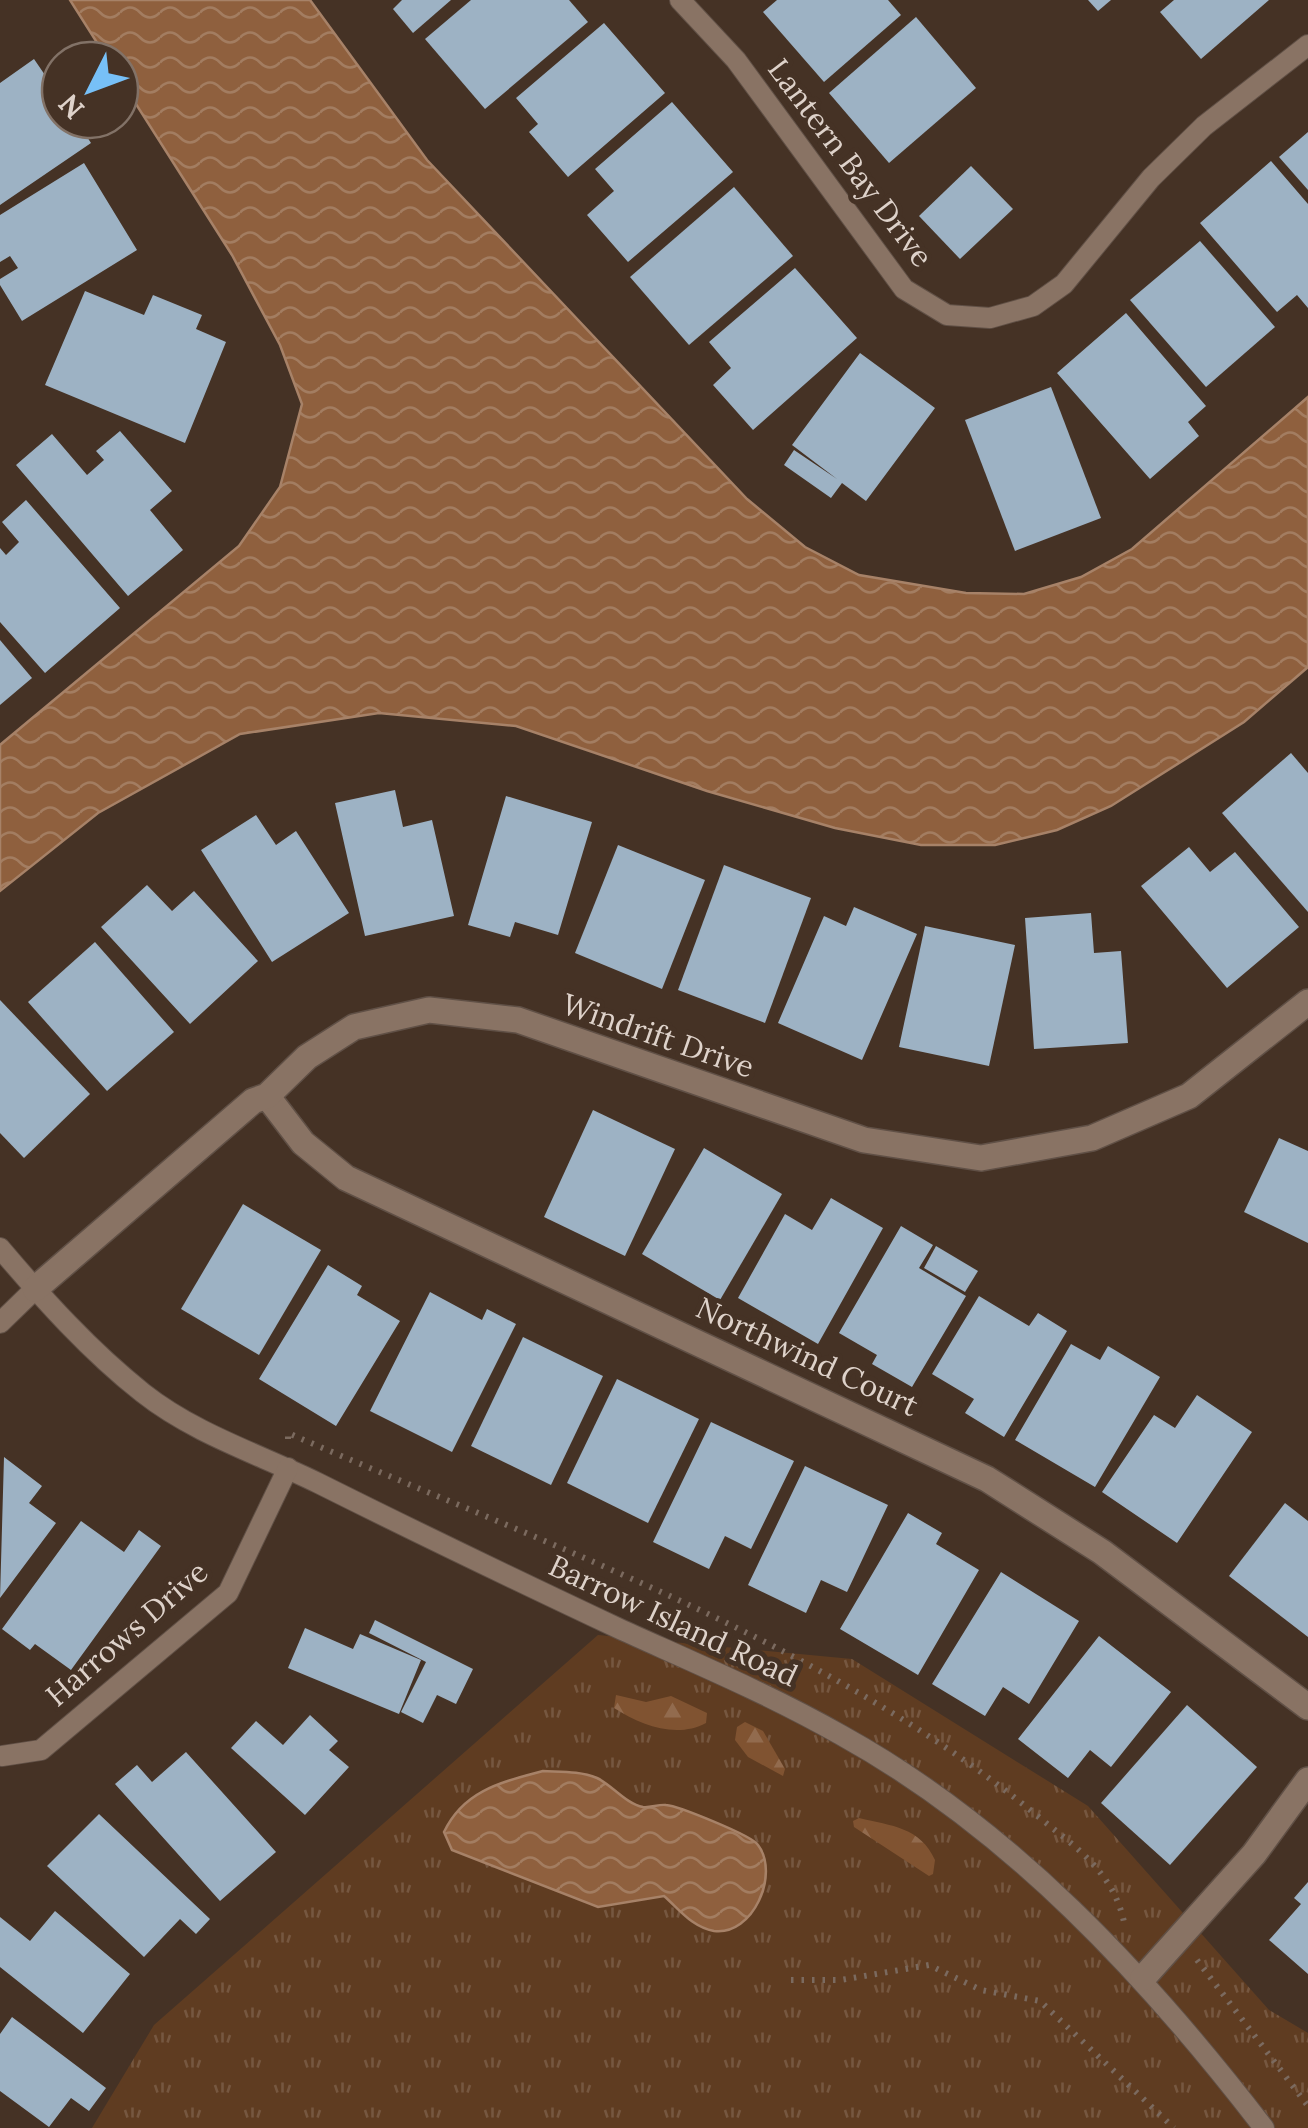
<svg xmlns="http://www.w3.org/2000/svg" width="1308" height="2128" font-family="Lora,serif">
<defs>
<pattern id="grass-tufts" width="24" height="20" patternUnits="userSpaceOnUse" patternTransform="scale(2.5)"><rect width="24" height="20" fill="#5f3c21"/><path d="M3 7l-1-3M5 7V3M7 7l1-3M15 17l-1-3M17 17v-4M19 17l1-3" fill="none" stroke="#765740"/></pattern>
<pattern id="forest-firs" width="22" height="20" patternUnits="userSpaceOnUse" patternTransform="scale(2.5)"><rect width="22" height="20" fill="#805331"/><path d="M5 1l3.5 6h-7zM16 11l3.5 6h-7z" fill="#926b4e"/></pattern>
<pattern id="water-waves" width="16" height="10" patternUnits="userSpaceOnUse" patternTransform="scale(2.5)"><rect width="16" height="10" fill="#8f603e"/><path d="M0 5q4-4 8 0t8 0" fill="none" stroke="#a37d61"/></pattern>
</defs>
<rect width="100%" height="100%" fill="#453225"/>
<polygon fill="url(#grass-tufts)" points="598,1635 852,1659 1088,1806 1269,2010 1308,2033 1308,2128 92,2128 154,2025"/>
<g fill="url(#forest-firs)">
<path d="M616,1695l30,7 25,-6 36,17 -1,10c-30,16 -65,2 -92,-15z"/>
<polygon points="745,1722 763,1731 785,1769 783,1776 748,1757 735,1740 737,1727"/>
<path d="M859,1818c33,8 61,9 76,42l-2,14 -4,2 -75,-49 -1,-6z"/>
</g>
<g fill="url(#water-waves)" stroke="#a78268" stroke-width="2.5">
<polygon points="70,0 310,0 427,160 747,499 805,547 859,575 966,593 1024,594 1081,577 1132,549 1308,397 1308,667 1244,722 1111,806 1057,830 995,845 921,845 835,828 707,791 516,726 379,713 240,734 98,813 0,891 0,745 239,546 280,487 302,404 280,345 232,255 120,79 120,60 108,60"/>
<path d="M543,1771c18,1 37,0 54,7 15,7 29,26 46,29 7,1 16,-3 23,-2 12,1 85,30 92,40 22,29 -5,91 -44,86 -22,-4 -34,-21 -50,-35l-66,11 -146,-57 -8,-18c20,-42 58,-50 99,-61z"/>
</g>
<g fill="#9db2c4">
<polygon points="402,0 451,0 413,33 393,9"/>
<polygon points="471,0 569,0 588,22 485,109 425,39"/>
<polygon points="777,0 888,0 901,15 824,82 763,12"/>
<polygon points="1088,0 1111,0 1098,11"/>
<polygon points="1174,0 1269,0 1201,59 1160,12"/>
<polygon points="916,17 976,88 889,163 829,93"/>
<polygon points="604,23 665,93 568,177 529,132 538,124 516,98"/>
<polygon points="34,59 60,97 60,120 76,120 91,143 0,205 0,83"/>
<polygon points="672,102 733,172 628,262 587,215 614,191 595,169"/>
<polygon points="1308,132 1308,190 1279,157"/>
<polygon points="1271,161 1308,204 1308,308 1297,295 1277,312 1200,223"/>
<polygon points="84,163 137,250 22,321 0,285 0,279 18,268 10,256 0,262 0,215"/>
<polygon points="971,166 1013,209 960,259 919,216"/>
<polygon points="734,187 793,256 689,345 630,277"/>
<polygon points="1200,241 1275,327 1206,387 1130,300"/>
<polygon points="795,268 857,338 753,430 713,385 731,368 709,342"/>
<polygon points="85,291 144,315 153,295 202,315 196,329 226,342 185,443 45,385"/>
<polygon points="1126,313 1206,406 1188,422 1199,436 1150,479 1057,373"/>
<polygon points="860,353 935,408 866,501 842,483 831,498 784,465 794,450 837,479 792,445"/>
<polygon points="1051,387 1101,518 1015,551 965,420"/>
<polygon points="120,431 172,491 150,510 183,550 128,596 16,465 52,434 87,475 104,460 96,451"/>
<polygon points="26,500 120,608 45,673 0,622 0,548 6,555 19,542 2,522"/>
<polygon points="0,640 32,678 0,705"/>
<polygon points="1291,753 1308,773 1308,912 1222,813"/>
<polygon points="395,790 403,827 432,820 454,916 365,936 335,803"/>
<polygon points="506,796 592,822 558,935 515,922 510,937 468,925"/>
<polygon points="256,815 276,845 296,831 349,913 272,962 201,850"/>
<polygon points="618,845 705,880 662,989 575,953"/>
<polygon points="1189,847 1210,872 1235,852 1299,927 1227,988 1141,886"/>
<polygon points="724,865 811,898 765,1023 678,990"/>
<polygon points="147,885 172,911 194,891 258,961 190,1024 101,927"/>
<polygon points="854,907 917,934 862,1060 778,1023 824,916 846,926"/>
<polygon points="1091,913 1094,953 1121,951 1128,1043 1034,1049 1025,918"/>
<polygon points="925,926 1015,945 989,1066 899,1047"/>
<polygon points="95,942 174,1032 107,1091 28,1002"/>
<polygon points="0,1000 90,1094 24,1158 0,1133"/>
<polygon points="593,1110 675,1149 625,1256 544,1217"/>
<polygon points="1279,1138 1308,1151 1308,1243 1244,1212"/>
<polygon points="704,1148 782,1194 720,1300 642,1254"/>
<polygon points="831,1198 883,1228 818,1344 738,1298 785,1214 812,1230"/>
<polygon points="243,1204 321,1250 259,1355 181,1309"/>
<polygon points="901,1226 933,1245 919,1268 966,1296 912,1387 872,1364 877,1355 839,1333"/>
<polygon points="936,1246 978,1271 965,1292 924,1268"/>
<polygon points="328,1265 362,1286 357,1295 400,1321 336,1426 259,1379"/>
<polygon points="430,1292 482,1320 487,1309 516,1324 452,1452 370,1411"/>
<polygon points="979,1296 1029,1326 1038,1313 1067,1331 1004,1437 965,1413 974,1399 932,1374"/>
<polygon points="523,1337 603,1376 551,1485 471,1446"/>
<polygon points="1071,1344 1100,1360 1108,1346 1160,1377 1095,1487 1015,1440"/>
<polygon points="617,1379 699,1419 648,1523 567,1483"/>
<polygon points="1197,1395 1252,1432 1177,1543 1102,1492 1154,1415 1175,1428"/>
<polygon points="711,1422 794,1461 751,1549 725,1536 709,1569 653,1542"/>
<polygon points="4,1457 42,1486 29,1503 56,1523 0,1598"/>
<polygon points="805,1466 888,1505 847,1592 821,1580 806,1613 748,1585"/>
<polygon points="1285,1503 1308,1521 1308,1637 1229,1576"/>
<polygon points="908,1513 942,1533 936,1544 979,1570 918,1675 840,1629"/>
<polygon points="81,1521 124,1552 139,1530 161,1546 71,1670 35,1644 30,1650 2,1629"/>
<polygon points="1001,1572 1079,1621 1029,1704 1003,1687 985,1716 932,1684"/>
<polygon points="375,1620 473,1669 456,1704 437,1695 423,1723 401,1712 426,1662 369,1633"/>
<polygon points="305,1628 353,1649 360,1634 421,1660 399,1714 288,1668"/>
<polygon points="1099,1636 1171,1692 1111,1767 1090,1750 1068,1778 1018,1739"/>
<polygon points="1187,1705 1257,1767 1170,1865 1101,1803"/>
<polygon points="310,1715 338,1741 329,1750 349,1767 305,1815 231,1748 256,1721 283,1745"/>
<polygon points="186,1752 276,1852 220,1901 115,1784 137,1765 152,1782"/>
<polygon points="99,1814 210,1919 196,1934 180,1919 144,1957 47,1866"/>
<polygon points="1308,1882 1308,1974 1269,1940 1301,1904 1294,1898"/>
<polygon points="55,1911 130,1974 83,2033 0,1967 0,1917 30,1941"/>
<polygon points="12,2017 106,2088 89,2111 71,2098 49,2127 0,2091 0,2034"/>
</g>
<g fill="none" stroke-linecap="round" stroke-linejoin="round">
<g stroke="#605046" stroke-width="22">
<g id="lane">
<polyline points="680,0 736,60 904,289 947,315 990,318 1033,306 1064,284 1151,178 1204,126 1308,45"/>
<path d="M0,1248c44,52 90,103 143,145 52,41 116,61 175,90 100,50 202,99 304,147 73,33 149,65 219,105 170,94 306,241 423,393"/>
<polyline points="0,1323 35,1289"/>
<polyline points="2,1756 41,1750 228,1593 288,1468"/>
</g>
</g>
<g stroke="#605046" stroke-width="28">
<g id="street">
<polyline points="267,1096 303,1143 346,1178 987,1479 1102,1552 1308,1707"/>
<polyline points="35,1289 253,1101 267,1096 307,1057 354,1027 429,1010 518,1020 864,1140 981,1158 1092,1138 1189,1096 1308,1002"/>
<polyline points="1143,1978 1254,1854 1308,1780"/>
</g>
</g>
<g stroke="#7b6a5f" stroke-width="6" stroke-dasharray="2.5 8" stroke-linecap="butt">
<path d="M288,1439v-6c252,110 533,205 747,381 39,32 78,57 89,108"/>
<polyline points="1197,1960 1308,2106"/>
<polyline points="791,1980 841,1980 929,1965 981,1990 1040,2001 1174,2128"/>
</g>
<use href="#lane" stroke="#897364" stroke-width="20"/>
<use href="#street" stroke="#897364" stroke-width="25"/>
</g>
<g text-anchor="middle" stroke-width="10" stroke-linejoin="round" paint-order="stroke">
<g font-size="30" fill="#ded2ca" stroke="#453225">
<text transform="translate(850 163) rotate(53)" y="10">Lantern Bay Drive</text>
<text transform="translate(658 1036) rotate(19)" y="10">Windrift Drive</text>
<text transform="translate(807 1357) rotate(25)" y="10">Northwind Court</text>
<text transform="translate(673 1621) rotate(25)" y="10">Barrow Island Road</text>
<text transform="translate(127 1634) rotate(-41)" y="10">Harrows Drive</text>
</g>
</g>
<g transform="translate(90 90) rotate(228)"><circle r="48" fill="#453225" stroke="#827267" stroke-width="2.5"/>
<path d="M0-8L18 38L0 25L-18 38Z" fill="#77c0f7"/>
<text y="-15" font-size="28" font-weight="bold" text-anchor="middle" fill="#ded2ca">N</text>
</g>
</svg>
